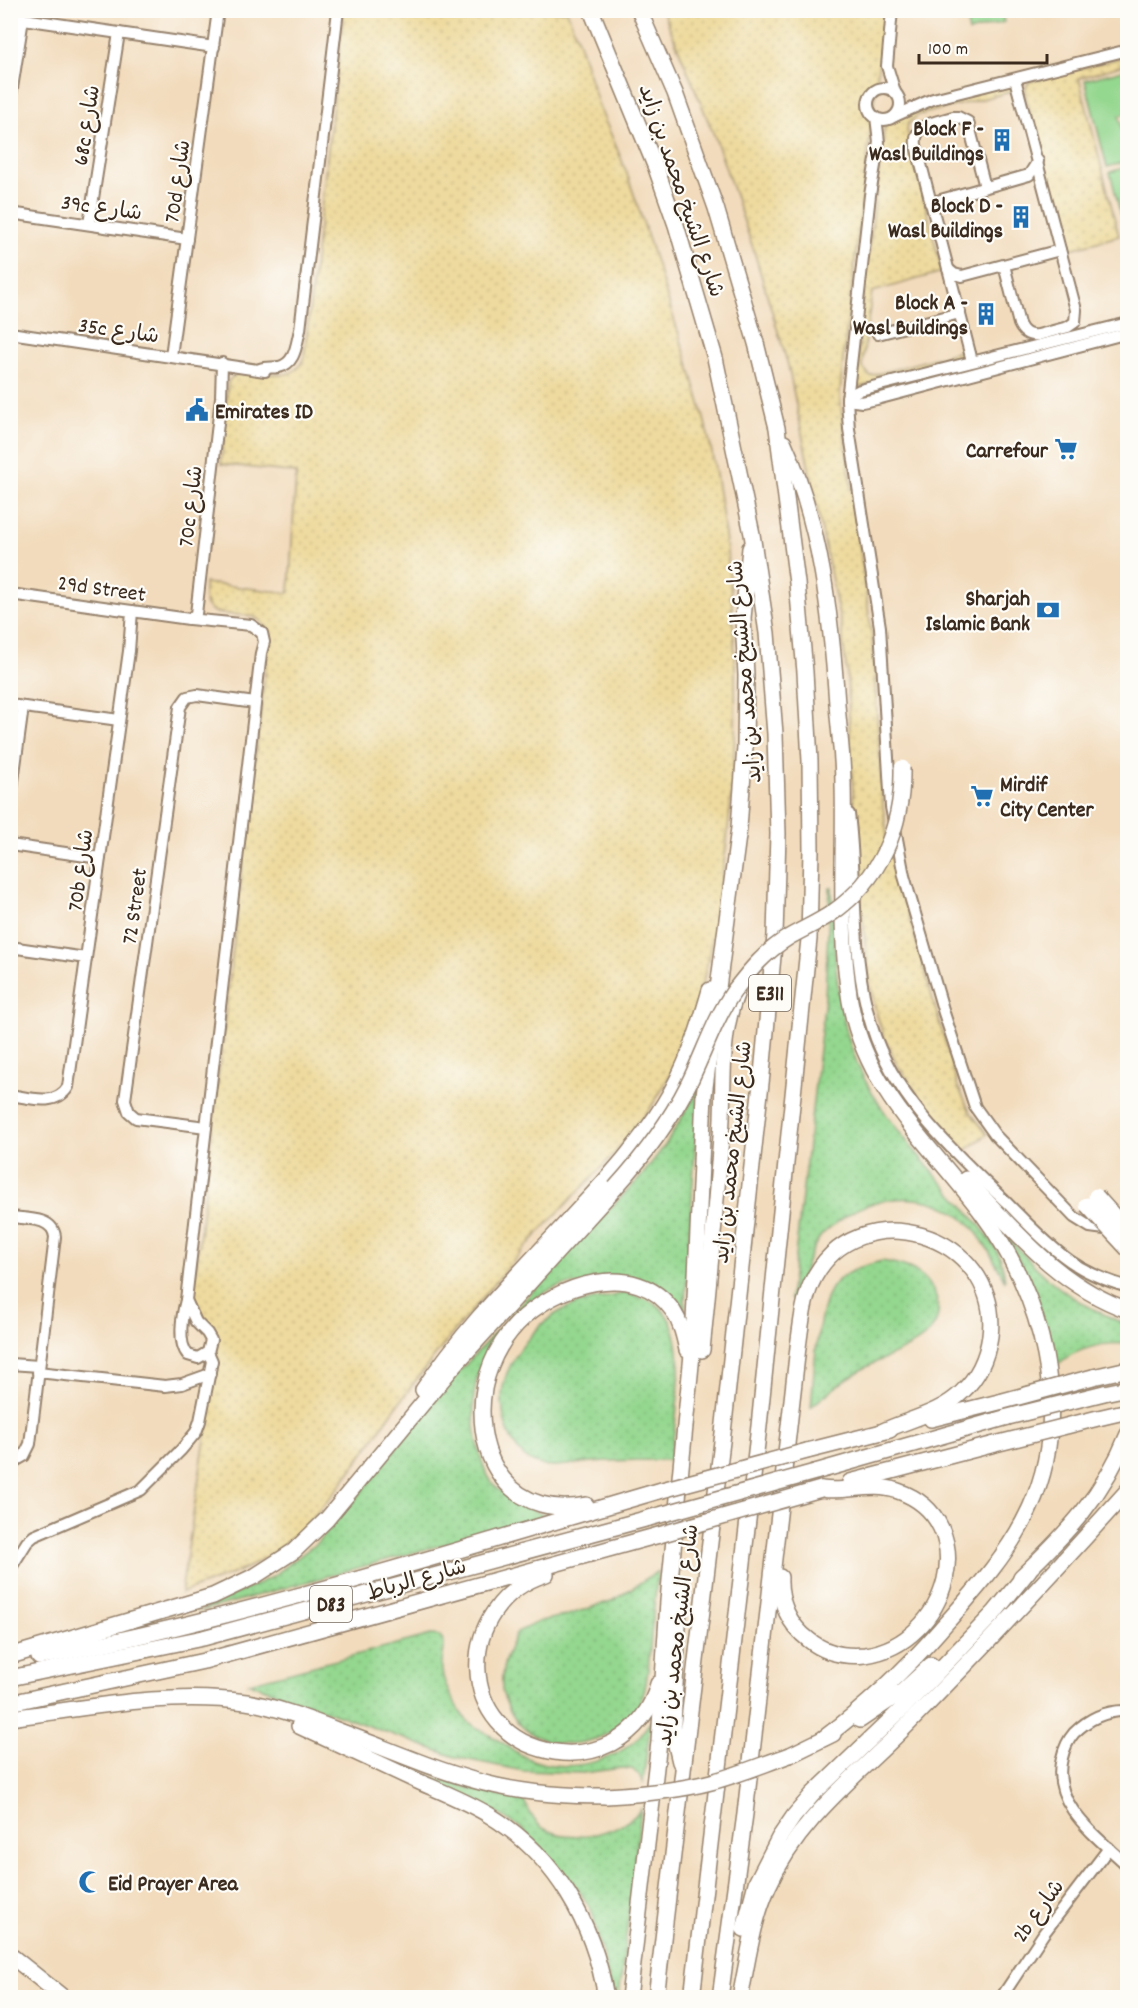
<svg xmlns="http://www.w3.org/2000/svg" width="1138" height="2008" font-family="Dekko,'Playpen Sans Arabic',sans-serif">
<defs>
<pattern id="grass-dots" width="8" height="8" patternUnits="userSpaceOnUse" patternTransform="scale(1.5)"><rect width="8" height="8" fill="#94d78f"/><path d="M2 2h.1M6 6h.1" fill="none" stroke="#80b97b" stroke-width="1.8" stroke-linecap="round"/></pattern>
<pattern id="sand-dots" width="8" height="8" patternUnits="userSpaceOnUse" patternTransform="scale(1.5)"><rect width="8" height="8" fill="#eeda9e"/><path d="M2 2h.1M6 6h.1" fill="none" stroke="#cdbb88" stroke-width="1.8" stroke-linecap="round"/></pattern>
</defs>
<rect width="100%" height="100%" fill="#fdfcf7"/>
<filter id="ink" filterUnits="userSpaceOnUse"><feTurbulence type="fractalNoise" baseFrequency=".0167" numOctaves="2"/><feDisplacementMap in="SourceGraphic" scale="12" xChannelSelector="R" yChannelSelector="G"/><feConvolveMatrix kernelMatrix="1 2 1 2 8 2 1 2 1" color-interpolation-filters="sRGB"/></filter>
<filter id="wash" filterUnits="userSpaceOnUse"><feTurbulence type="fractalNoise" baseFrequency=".008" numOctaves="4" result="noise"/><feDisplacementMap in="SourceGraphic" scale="24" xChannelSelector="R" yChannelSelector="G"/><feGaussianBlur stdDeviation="1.35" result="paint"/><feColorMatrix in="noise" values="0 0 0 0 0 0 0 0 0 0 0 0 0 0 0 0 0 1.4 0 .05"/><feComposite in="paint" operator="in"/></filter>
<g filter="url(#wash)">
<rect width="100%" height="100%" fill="#f2dbbc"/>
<g fill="url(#grass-dots)" stroke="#688056" stroke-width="1.5">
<path d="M830,887h2c2,64 3,136 33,193 19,36 48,69 74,99 19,22 45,47 58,72 5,9 7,20 8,30 -10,-19 -21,-42 -37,-58 -35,-34 -93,-31 -130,-1 -6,4 -13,9 -18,15 -13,19 -18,41 -25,63l-5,-1 35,-301z"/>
<path d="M699,1089l-15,228c-17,-34 -28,-29 -63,-30 -15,0 -47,-5 -60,-1 -19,4 -35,20 -47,34 -39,42 -47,69 -36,125 3,16 8,34 21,45 14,12 31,20 48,26l-350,96 75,-35 46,-35 45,-52 84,-105 140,-153 53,-54 26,-34z"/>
<path d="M1002,1232c23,23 44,49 72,66 17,11 35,19 53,27v19c-25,-3 -64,7 -77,31 -2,-55 -18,-97 -48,-143z"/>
<path d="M882,1261c20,3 39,8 50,27 27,51 -39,63 -69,81 -19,11 -36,24 -52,38 3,-28 5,-107 25,-125 13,-12 29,-17 46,-21z"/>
<path d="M624,1293c16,3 31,7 41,20 25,30 10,110 5,147 -26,0 -52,0 -77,2 -17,1 -38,7 -55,2 -29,-9 -41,-55 -34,-82 7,-26 32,-57 55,-70 21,-12 43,-12 65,-19z"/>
<path d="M658,1571c-3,25 -6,51 -8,77 -2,20 -2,40 -12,58 -7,13 -17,21 -29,27 -37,20 -88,12 -103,-31 -2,-4 -4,-9 -4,-13 -2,-20 6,-39 15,-57l23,-11 25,-5 49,-16z"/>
<path d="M431,1635l9,1c9,10 0,22 2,35 2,13 11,30 19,42 9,14 27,20 40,29 8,4 15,11 24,15 34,17 84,8 112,-18 5,-5 9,-12 14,-18l-8,61 -4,-7 -7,-6 -10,-1 -39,5 -60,-2 -68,-14 -206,-74z"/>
<path d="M406,1770l59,17 59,14c5,9 10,22 19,27 26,16 80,6 98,-19l-22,188h-6l-21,-86 -12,-19 -24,-28 -36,-37 -26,-16z"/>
</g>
<g fill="url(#sand-dots)" stroke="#94825e" stroke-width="1.5">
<path d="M344,11h223c13,30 21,63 32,95 9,23 20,45 28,68 17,49 32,98 48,148 15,46 30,93 39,141 26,144 29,283 6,427 -10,68 -24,141 -59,201 -30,51 -73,90 -113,132 -32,33 -60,69 -90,104 -23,28 -45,57 -67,87 -38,54 -80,122 -141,152 -22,11 -46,18 -69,27l36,-231c0,-14 -2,-26 -9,-38 -6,-11 -14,-17 -15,-30l75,-647c-1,-7 0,-16 -5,-23 -16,-22 -67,9 -58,-41l84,10 7,-120 -75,-9 7,-82c10,-16 37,-8 53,-7 12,-2 19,-6 23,-18z"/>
<polygon points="663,11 885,11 843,359 840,393 842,417 872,637 883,807 888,843 958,1087 971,1113 987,1134 964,1152 920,1098 898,1066 884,1037 876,1012 869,979 856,853 847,674 841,625 788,365 753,248 716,140"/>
<polygon points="1127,56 1127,64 1079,78 1119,236 1067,250 1025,94 1026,87 1029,82"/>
<polygon points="1004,84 1009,85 1014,91 918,115 908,124 907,130 942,272 872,292 862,366 870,376 965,350 969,360 856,388 862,304 886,115"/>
</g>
<g fill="#94d78f" stroke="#688056" stroke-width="1.5">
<polygon points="964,11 1001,11 1004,22 969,32"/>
<polygon points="1127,69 1127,114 1119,116 1127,149 1127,162 1107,167 1085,80"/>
<polygon points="1127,167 1128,167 1127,240 1110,172"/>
</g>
</g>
<g filter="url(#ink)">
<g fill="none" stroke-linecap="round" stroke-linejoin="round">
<g stroke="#96826d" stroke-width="14">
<g id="minor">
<polyline points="892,10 887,66 895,92"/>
<polyline points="10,17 214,47"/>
<circle cx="884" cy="104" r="16"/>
<polyline points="10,101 23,19"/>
<polyline points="895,116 933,99 1128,50"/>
<polyline points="876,117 879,142 870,195 847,400 849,429 880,627 891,807 904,876 944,1013 975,1107 995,1135 1074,1217 1090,1227 1112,1230"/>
<polyline points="930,203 1029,175 1038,161"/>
<polyline points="10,213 187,239"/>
<polyline points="89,224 119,33"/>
<path d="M1004,265l15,59c4,9 10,12 19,11l30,-8 7,-5 1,-12 -61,-231"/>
<polyline points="948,269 954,274 962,276 1060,250"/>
<polyline points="10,333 265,371"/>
<polyline points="878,334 960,313"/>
<polyline points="171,356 218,10"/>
<path d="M972,361l-56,-216c-3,-22 21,-23 37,-28h5l10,5 17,65"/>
<path d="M260,369c6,-2 13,-1 19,-2 17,-4 17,-23 21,-37l38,-320"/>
<polyline points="847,397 860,390 1128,323"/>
<polyline points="847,400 862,402 877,399 1128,333"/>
<polyline points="10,594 189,619 196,614 221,397 222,363"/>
<polyline points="10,705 119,720"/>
<polyline points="10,803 23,707"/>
<path d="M849,814c9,71 1,144 23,213 22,71 82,125 134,175 20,20 40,42 64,59 17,12 37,20 58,26"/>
<polyline points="10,845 100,858"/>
<polyline points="10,947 86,958"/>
<path d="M10,1095c20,3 46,12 58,-8l61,-436 3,-40"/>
<polyline points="206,1127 136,1118 129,1112 125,1100 180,707 187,697 197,695 255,703"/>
<path d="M10,1217c17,2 43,0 45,20l-25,207 -6,12 -14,8"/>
<polyline points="186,1300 261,653 264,642 262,633 251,625 189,619"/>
<path d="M186,1300l10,22 11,11 4,7 -3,12 -10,6 -10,-3c-11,-12 -6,-40 -2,-55z"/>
<polyline points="10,1364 39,1366"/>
<polyline points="38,1372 165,1386 182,1384 210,1374"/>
<polyline points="10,1569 27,1542 34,1536 141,1490 181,1450 196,1432 200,1421 212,1361 208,1352"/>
<path d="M1128,1711c-22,-1 -39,7 -54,22 -6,7 -10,16 -12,25 -12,47 36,79 66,108"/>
<polyline points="1001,1998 1044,1933 1109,1848"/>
</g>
</g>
<g stroke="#96826d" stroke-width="18">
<g id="highway">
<polyline points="591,10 656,168 676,225 715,358 752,534 767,633 775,734 778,834 775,935 762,1074 723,1433 656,1998"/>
<polyline points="639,10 675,93 716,208 756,343 777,428 797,583 805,672 810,761 811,850 809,939 759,1426 692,1998"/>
<path d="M784,443c37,81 47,173 53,261 2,27 6,53 6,80 2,72 -5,145 7,217 15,89 81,144 132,212 60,81 92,199 48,295 -21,46 -56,84 -90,122 -35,40 -73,76 -116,108"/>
<path d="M966,1179c49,52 93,107 162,131"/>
<path d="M702,1350c7,-71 14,-142 19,-214 4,-48 -3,-97 16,-144"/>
<polyline points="1093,1377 1128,1369"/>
<path d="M423,1390c44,-66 102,-122 155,-180 31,-33 62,-67 86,-106 22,-35 35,-75 46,-114"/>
<polyline points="1104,1393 1128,1388"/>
<polyline points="1098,1418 1128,1411"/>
<polyline points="931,1419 1003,1401"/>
<polyline points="807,1451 890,1430"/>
<polyline points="815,1472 1008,1417"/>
<polyline points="850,1482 995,1444"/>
<path d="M586,1505c-31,6 -62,0 -83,-26 -15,-19 -21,-43 -21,-68 0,-32 13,-64 35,-87 37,-39 119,-67 156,-13 8,12 11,25 14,39"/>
<path d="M546,1574c-93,29 -92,163 9,178 19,3 39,0 57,-9 23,-12 40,-34 46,-59"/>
<path d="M780,1577c-1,25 9,48 29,63 16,13 36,17 56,15 83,-11 119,-134 33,-164 -26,-9 -51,2 -77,-2"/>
<path d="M1021,1577c47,-45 82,-81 107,-143"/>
<polyline points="680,1586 673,1724 675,1741 680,1762"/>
<polyline points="10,1656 213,1596 255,1576 294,1551 327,1519 452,1368 615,1188"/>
<path d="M39,1657c212,-41 417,-107 623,-167"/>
<polyline points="10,1678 203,1638 649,1518"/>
<polyline points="10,1703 204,1661 659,1535"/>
<path d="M10,1718c78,-10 158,-27 236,-16 39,6 81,25 117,38 44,17 88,36 134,46 36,8 72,10 109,10"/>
<polyline points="860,1720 903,1691 931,1665"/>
<path d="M299,1726c39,18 78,36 116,54 25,11 51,21 74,35 66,40 105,108 117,183"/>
<polyline points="790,1755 833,1734"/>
<polyline points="744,1929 756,1883 779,1838 794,1816 812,1795 904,1707 995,1612 1029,1570"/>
<polyline points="10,1955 64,1998"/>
<polyline points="629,1998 659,1742 668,1601 693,1344 704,1095 739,828 745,747 746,675 743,618 750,548"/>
<path d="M720,1998l25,-184 53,-467c3,-21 5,-44 13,-63 43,-96 192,-51 179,52 -3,21 -12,41 -28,56 -22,22 -54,27 -81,40"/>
<path d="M740,1998c8,-38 12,-75 28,-111 31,-70 93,-114 145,-168 73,-74 145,-151 215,-229"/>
</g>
</g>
<use href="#minor" stroke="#fff" stroke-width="10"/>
<use href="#highway" stroke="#fff" stroke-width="15"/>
<g stroke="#96826d" stroke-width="18" stroke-linecap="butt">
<g id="highway-bridge">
<path d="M615,1188c29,-32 54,-65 73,-103 16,-32 26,-65 46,-94 16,-21 32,-40 55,-54 14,-8 30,-15 43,-24 49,-34 71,-87 70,-145"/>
<polyline points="1096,1196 1122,1225 1128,1238"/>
<polyline points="1087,1205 1128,1249"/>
<polyline points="1003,1401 1093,1377"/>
<polyline points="1008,1417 1104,1393"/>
<polyline points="995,1444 1098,1418"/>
<polyline points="662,1490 807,1451"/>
<polyline points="649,1518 815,1472"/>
<polyline points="659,1535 821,1489"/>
<path d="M606,1796c35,-2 71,-5 105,-14 27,-7 53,-18 79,-27"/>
</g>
</g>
<use href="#highway-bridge" stroke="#fff" stroke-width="15"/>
</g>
</g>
<defs>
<g id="building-bare" transform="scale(1.8)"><path d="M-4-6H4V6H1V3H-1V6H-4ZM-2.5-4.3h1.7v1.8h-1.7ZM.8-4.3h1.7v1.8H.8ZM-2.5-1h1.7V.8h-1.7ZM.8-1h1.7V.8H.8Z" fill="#1f6fb2" stroke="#fdfcf7" stroke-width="2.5" paint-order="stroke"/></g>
<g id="civic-bare" transform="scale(1.8)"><path d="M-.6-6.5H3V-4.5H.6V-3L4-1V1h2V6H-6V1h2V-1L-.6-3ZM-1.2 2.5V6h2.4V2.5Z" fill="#1f6fb2" stroke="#fdfcf7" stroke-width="2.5" paint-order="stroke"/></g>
<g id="supermarket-bare" transform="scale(1.8)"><path d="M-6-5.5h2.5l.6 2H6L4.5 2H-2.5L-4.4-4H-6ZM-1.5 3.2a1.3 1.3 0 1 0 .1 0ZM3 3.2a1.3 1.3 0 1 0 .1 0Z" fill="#1f6fb2" stroke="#fdfcf7" stroke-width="2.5" paint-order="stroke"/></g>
<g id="bank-bare" transform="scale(1.8)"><path d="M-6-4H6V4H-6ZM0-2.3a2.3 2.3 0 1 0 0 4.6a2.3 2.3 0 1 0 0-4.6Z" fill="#1f6fb2" stroke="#fdfcf7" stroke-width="2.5" paint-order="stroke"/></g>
<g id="mosque-bare" transform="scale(1.8)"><path d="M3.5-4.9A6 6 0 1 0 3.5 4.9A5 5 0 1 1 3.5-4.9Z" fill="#1f6fb2" stroke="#fdfcf7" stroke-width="2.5" paint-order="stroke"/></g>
</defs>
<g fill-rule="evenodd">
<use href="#building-bare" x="1002" y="140"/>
<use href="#building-bare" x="1021" y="217"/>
<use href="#building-bare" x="986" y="314"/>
<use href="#civic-bare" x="197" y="410"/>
<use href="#supermarket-bare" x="1066" y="449"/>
<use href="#bank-bare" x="1048" y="610"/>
<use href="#supermarket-bare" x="982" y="796"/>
<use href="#mosque-bare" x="90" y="1882"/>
</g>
<g text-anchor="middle" stroke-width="4.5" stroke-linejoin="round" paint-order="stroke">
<g fill="#fdfcf7" stroke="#75695f" stroke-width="1.5">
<rect x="749" y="975" width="42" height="36" rx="4.5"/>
<rect x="310" y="1586" width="42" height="36" rx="4.5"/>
</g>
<g font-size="21" font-weight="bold" fill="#3b2a1e">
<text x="770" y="1000">E311</text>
<text x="331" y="1611">D83</text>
</g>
<g font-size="22" fill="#3b2a1e" stroke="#fdfcf7">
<text transform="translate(85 125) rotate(-81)" y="8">68c شارع</text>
<text transform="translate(176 181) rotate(-82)" y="8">70d شارع</text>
<text transform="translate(683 190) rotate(71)" y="8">شارع الشيخ محمد بن زايد</text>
<text transform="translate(102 206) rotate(8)" y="8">39c شارع</text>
<text transform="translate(119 329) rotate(8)" y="8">35c شارع</text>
<text transform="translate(189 506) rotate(-83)" y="8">70c شارع</text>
<text transform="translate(102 587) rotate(8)" y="8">29d Street</text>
<text transform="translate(743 672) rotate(-95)" y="8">شارع الشيخ محمد بن زايد</text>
<text transform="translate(79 870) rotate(-82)" y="8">70b شارع</text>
<text transform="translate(133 906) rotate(-82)" y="8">72 Street</text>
<text transform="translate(731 1152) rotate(-84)" y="8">شارع الشيخ محمد بن زايد</text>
<text transform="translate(416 1578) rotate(-16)" y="8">شارع الرباط</text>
<text transform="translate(676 1635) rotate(-83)" y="8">شارع الشيخ محمد بن زايد</text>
<text transform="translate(1037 1910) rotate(-54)" y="8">2b شارع</text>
</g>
<g font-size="22" font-weight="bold" fill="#3b2a1e" stroke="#fdfcf7" text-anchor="end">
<text x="984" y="135">Block F -<tspan x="984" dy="25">Wasl Buildings</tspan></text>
<text x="1003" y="212">Block D -<tspan x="1003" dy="25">Wasl Buildings</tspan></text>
<text x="968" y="309">Block A -<tspan x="968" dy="25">Wasl Buildings</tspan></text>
<text x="215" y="418" text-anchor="start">Emirates ID</text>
<text x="1048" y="457">Carrefour</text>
<text x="1030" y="605">Sharjah<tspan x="1030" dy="25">Islamic Bank</tspan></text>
<text x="1000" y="791" text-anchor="start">Mirdif<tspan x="1000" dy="25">City Center</tspan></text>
<text x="108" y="1890" text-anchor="start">Eid Prayer Area</text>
</g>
</g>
<rect width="1138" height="2008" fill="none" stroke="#fdfcf7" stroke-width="36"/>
<path d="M919 54v9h128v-9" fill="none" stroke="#3b2a1e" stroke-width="3"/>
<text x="928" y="54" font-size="18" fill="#3b2a1e" stroke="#fdfcf7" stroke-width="4.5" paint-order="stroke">100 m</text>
</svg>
